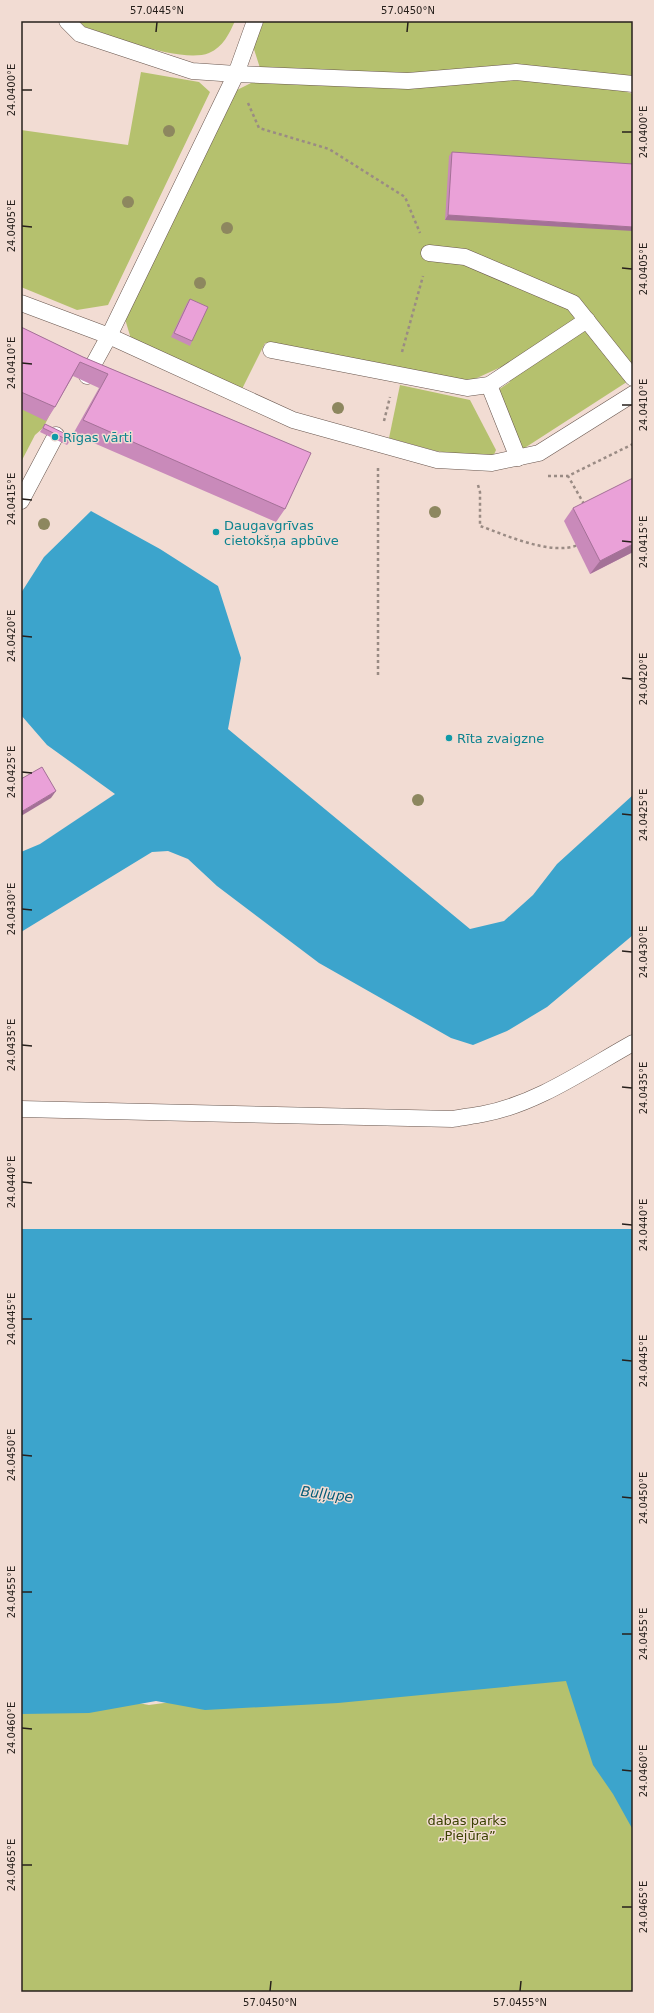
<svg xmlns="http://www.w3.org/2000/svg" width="654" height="2013" font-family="'DejaVu Sans',sans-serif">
<rect width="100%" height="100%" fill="#f2dcd3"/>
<g fill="#b5c16e">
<path d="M79,21h156c-6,13 -12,26 -26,32 -27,11 -97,-17 -124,-26z"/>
<polygon points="263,21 633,21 633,76 516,67 406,73 260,68 253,46"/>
<polygon points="141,72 199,82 210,92 108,305 77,310 21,287 21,130 128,145"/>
<polygon points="517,79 624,91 633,94 633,378 523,449 495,392 510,382 501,367 466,383 265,343 242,389 131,339 125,319 237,90 255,81"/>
<polygon points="21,345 73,370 43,428 35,435 21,462"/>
<polygon points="400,385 470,400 496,450 492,459 436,451 389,438"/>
<polygon points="633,1637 633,1992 21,1992 21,1682 149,1705 530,1654"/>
</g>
<g fill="#3ca4cc">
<polygon points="91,511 160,549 218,586 241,658 228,729 470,929 504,921 533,895 557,864 633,795 633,935 547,1007 507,1031 473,1045 451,1038 319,963 217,886 188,859 168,851 152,852 21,932 21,852 40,844 115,794 47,745 21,715 21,593 44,557"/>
<polygon points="21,1229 633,1229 633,1830 613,1794 593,1765 566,1681 338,1703 205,1710 156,1701 89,1713 21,1714"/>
</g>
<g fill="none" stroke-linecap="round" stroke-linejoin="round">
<g stroke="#68564e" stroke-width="17">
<g id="service">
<polyline points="67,21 80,34 192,71 236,74 255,21"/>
<polyline points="429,253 465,257 573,303 633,378"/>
<polyline points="21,303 109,336 293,420 437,460 492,463 539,453 633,394"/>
<polyline points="271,350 467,388 489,385 587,320"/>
<polyline points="87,376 109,336 236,74 408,81 516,72 633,84"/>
<polyline points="489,385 518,458"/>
<polyline points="21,501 56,435"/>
<path d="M21,1109l432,10c10,-2 20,-3 30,-5 54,-10 103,-45 150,-71"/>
</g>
</g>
<g stroke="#9a8b84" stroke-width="2.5" stroke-dasharray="3 3" stroke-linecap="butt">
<polyline points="248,103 259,128 329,149 405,197 420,233"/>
<polyline points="402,352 423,276"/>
<polyline points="384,421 390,397"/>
<polyline points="548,476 568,476"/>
<path d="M478,485l2,7v34c26,9 71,30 98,19"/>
<polyline points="584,504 568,476 633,444"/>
<polyline points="378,675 378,468"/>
</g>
<use href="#service" stroke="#fff" stroke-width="16"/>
</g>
<g fill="#8d875f">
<circle cx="169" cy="131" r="6"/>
<circle cx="128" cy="202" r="6"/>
<circle cx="227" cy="228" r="6"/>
<circle cx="200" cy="283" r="6"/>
<circle cx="338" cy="408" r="6"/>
<circle cx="435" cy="512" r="6"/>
<circle cx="44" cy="524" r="6"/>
<circle cx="418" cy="800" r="6"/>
</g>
<g fill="#c98aba">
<polygon points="452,152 633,164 445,220 449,156"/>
<polygon points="190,299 192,341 190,346 171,337 187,303"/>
<polygon points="21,327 83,357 311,453 285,509 276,522 73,434 99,388 73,376 55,407 46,421 21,409"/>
<polygon points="45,424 70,441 67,445 40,432"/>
<polygon points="573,508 633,552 590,574 564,521"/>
</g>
<g fill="#a47197">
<polygon points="448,215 633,227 633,231 445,220"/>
<polygon points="633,544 633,552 590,574 600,561"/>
<polygon points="56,791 51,798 21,816 21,812"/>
</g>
<g fill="#eaa1d8" stroke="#a47197">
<polygon points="452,152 633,164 633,227 448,215"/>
<polygon points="190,299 208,307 192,341 174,333"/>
<polygon points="21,327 83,357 311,453 285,509 83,420 108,374 80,362 55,407 21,392"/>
<polygon points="45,424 72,437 70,441 43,428"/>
<polygon points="633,478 633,544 600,561 573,508"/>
<polygon points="42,767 56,791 21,812 21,779"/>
</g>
<path fill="none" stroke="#27201c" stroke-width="1.5" d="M156,32l1,-10M407,32l1,-10M22,90h10M622,132h10M22,226l10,1M622,268l10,1M22,363l10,1M622,405h10M22,499l10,1M622,541l10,1M22,636l10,1M622,678l10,1M22,772l10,1M622,814l10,1M22,909l10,1M622,951l10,1M22,1045l10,1M622,1087l10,1M22,1182l10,1M622,1224l10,1M22,1319h10M622,1360l10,1M22,1455l10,1M622,1497l10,1M22,1592h10M622,1634h10M22,1728l10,1M622,1770l10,1M22,1865h10M622,1907h10M270,1991l1,-10M520,1991l1,-10"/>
<g fill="#0f9aa8" stroke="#f2dcd3" stroke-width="1.5">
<circle cx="55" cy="437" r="4"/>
<circle cx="216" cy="532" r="4"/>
<circle cx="449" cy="738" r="4"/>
</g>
<g text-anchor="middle" stroke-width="3" stroke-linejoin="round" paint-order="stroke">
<g font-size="13" fill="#0d838f" stroke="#f2dcd3" text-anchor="start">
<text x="63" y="442">Rīgas vārti</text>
<text x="224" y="530">Daugavgrīvas<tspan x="224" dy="15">cietokšņa apbūve</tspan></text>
<text x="457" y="743">Rīta zvaigzne</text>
</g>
<g font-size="13" fill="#3b4100" stroke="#f2dcd3">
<text x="467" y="1825">dabas parks<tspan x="467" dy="15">„Piejūra”</tspan></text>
</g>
<g font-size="14" font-style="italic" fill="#055c78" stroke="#f2dcd3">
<text transform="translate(327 1494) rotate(7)" y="5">Buļļupe</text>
</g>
</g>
<rect width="654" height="2013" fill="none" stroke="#f2dcd3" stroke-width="44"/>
<rect x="22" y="22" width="610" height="1969" fill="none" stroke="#27201c" stroke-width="1.5"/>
<g font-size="10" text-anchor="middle" fill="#27201c">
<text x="157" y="14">57.0445°N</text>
<text x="408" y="14">57.0450°N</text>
<text transform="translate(11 90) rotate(-90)" y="4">24.0400°E</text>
<text transform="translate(643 132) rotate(-90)" y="4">24.0400°E</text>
<text transform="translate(11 226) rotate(-90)" y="4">24.0405°E</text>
<text transform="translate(643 269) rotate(-90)" y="4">24.0405°E</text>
<text transform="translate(11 363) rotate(-90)" y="4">24.0410°E</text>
<text transform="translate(643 405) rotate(-90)" y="4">24.0410°E</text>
<text transform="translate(11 499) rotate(-90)" y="4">24.0415°E</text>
<text transform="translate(643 542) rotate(-90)" y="4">24.0415°E</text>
<text transform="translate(11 636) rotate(-90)" y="4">24.0420°E</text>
<text transform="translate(643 679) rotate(-90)" y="4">24.0420°E</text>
<text transform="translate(11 772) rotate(-90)" y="4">24.0425°E</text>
<text transform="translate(643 815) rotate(-90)" y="4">24.0425°E</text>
<text transform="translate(11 909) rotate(-90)" y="4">24.0430°E</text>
<text transform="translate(643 952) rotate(-90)" y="4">24.0430°E</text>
<text transform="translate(11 1045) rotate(-90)" y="4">24.0435°E</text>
<text transform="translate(643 1088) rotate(-90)" y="4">24.0435°E</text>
<text transform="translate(11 1182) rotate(-90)" y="4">24.0440°E</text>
<text transform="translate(643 1225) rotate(-90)" y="4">24.0440°E</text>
<text transform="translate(11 1319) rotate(-90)" y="4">24.0445°E</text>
<text transform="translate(643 1361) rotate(-90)" y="4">24.0445°E</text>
<text transform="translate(11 1455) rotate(-90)" y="4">24.0450°E</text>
<text transform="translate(643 1498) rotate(-90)" y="4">24.0450°E</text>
<text transform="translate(11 1592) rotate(-90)" y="4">24.0455°E</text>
<text transform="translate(643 1634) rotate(-90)" y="4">24.0455°E</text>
<text transform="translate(11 1728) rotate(-90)" y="4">24.0460°E</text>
<text transform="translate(643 1771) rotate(-90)" y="4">24.0460°E</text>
<text transform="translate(11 1865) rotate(-90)" y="4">24.0465°E</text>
<text transform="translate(643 1907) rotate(-90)" y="4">24.0465°E</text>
<text x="270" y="2006">57.0450°N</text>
<text x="520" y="2006">57.0455°N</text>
</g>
</svg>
